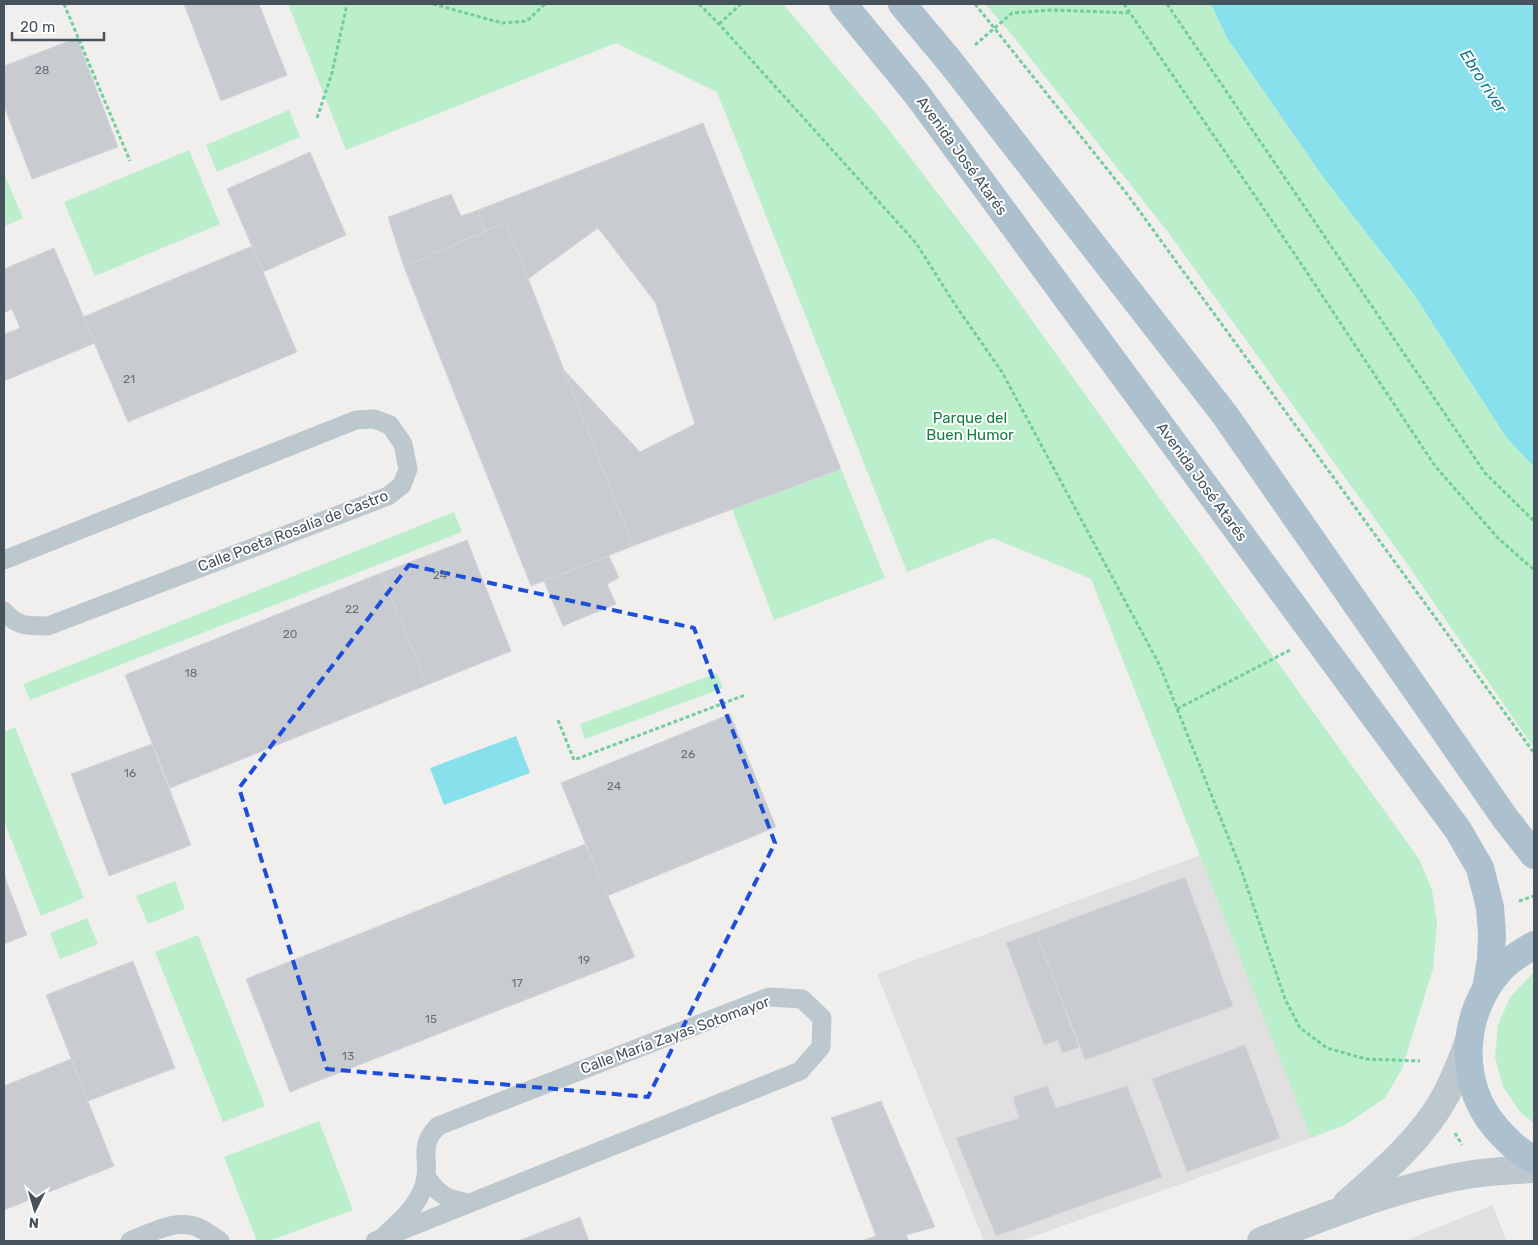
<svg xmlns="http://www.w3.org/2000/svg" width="1538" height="1245" font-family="Rubik,sans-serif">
<rect width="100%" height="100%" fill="#f1eeee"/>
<g fill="#e2dfe0">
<polygon points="1201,855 1311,1138 1020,1241 984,1241 877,974"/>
<polygon points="1493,1205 1506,1241 1405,1241 1442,1226"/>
</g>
<g fill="#bbefcb">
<polygon points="288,4 783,4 883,122 985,255 1419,859 1432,890 1437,923 1433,969 1402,1069 1385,1098 1345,1125 1311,1138 1091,579 993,538 907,572 717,92 616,43 346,150"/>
<polygon points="985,4 1211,4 1227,38 1323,177 1413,293 1506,437 1534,467 1534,748 1403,558 1168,232 1008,30"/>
<polygon points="289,110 300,137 217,172 206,145"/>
<polygon points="189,150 220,224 95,276 64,202"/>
<polygon points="4,174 23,218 4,226"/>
<polygon points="841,469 885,578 774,620 732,509"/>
<polygon points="454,512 462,532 30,700 23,684"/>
<polygon points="717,673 723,688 585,739 580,724"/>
<polygon points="15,727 84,898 41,916 4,821 4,732"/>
<polygon points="175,881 185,909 148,924 136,896"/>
<polygon points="87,918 98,944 60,959 50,933"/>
<polygon points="198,935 265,1106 223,1122 155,952"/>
<polygon points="1534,972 1534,1123 1521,1113 1503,1087 1495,1057 1498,1025 1510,997"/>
<polygon points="319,1121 353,1210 269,1241 257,1241 224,1157"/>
</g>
<g fill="#88e0ed">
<polygon points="1211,4 1534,4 1534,467 1506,437 1413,293 1323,177 1227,38"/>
<polygon points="516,736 530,773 444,805 430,768"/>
</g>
<g fill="#c8ccd1" stroke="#d2d5da">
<polygon points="184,4 259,4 287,75 221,101"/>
<polygon points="77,38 118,147 32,179 4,106 4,66"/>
<polygon points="703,123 841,469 633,546 564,370 640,452 695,424 655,302 598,228 528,279 506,222 485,231 478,210"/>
<polygon points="310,152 346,235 263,272 227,189"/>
<polygon points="451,194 461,216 478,210 485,231 404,267 388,217"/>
<polygon points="506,222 633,546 531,586 404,267"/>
<polygon points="252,246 297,352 128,422 83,317"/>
<polygon points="54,248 95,343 4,381 4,334 20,328 12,309 4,313 4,269"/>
<polygon points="467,540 511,651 427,685 381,573"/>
<polygon points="609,556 619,578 607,584 616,604 563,626 544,581"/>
<polygon points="381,573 427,685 170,788 125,675"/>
<polygon points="730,714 776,827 607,896 561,783"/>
<polygon points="152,744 191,845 109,876 71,774"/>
<polygon points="585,844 635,957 290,1092 246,979"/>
<polygon points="4,875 27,935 4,944"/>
<polygon points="1185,877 1233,1006 1085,1060 1036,932"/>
<polygon points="1036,932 1079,1047 1062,1053 1058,1040 1044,1045 1006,943"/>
<polygon points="133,961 175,1068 88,1101 46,995"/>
<polygon points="1245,1045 1280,1138 1187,1172 1152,1079"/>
<polygon points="71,1059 114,1166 4,1210 4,1086"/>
<polygon points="1047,1086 1056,1108 1127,1086 1162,1177 996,1236 956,1138 1019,1118 1013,1097"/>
<polygon points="881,1101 935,1227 906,1235 909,1241 861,1241 876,1236 831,1118"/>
<polygon points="580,1217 589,1241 518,1241"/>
</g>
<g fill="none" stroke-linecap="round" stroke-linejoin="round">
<g stroke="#73ce9a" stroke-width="3" stroke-dasharray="4 2.5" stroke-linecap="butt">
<polyline points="64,4 130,161"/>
<polyline points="433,4 502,23 527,21 545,4"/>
<polyline points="699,4 719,24 916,243 956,306 1002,372 1160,666 1241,869 1285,999 1300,1028 1327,1048 1366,1059 1420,1061"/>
<polyline points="975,4 1127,194 1534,753"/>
<polyline points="1124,4 1296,256 1435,466 1497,537 1534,570"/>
<polyline points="1167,4 1485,473 1534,521"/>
<polyline points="719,24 741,4"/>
<polyline points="975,45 1012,13 1052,10 1130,13"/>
<polyline points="317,118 332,73 347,4"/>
<polyline points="1177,709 1290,650"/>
<polyline points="558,720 574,760 745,695"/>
<polyline points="1519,901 1534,896"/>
<polyline points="1455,1133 1462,1145"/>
</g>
<g stroke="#bcc7ce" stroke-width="19">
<path d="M4,560l352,-140 18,-1 16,6 13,19 5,25 -6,16 -14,11 -340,130c-20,0 -31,1 -44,-15"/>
<path d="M426,1177c14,19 20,22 43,26"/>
<path d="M130,1241c18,-7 39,-19 59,-16 11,1 22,10 31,16"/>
<path d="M375,1241l425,-170 21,-24 1,-29 -20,-19 -33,-2 -331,129c-3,3 -7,8 -9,12 -6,12 -1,26 -3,39 -4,27 -26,44 -45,62"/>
</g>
<g stroke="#bcc7ce" stroke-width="28">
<path d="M1347,1203c37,-32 77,-66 100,-110 8,-16 15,-33 21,-50"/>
<path d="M1261,1241c69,-26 139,-56 212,-67 20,-3 41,-4 61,-5"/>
</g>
<g stroke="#adc0ce" stroke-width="28">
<polyline points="843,4 916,93 1458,830 1480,868 1490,907 1492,934 1491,960 1486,989"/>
<polyline points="902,4 952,64 1225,415 1505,818 1534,855"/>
<path d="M1534,945c-12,7 -24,14 -34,25 -39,43 -43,113 -4,158 11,12 23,25 38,31"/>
</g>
</g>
<path fill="none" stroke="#1d4ed8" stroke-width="4" stroke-dasharray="10 6" stroke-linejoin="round" d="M409,565l285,63 81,215 -127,254 -321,-28 -88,-281z"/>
<g text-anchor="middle" stroke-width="4" stroke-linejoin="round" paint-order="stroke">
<g font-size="12" fill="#667179">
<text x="42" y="74">28</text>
<text x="129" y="383">21</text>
<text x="440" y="579">24</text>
<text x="352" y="613">22</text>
<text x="290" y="638">20</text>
<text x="191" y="677">18</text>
<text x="688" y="758">26</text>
<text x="130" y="777">16</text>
<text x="614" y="790">24</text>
<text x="584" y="964">19</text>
<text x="517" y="987">17</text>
<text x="431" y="1023">15</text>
<text x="348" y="1060">13</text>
</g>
<g font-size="15" fill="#46535c" stroke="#fff">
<text transform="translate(962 156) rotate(54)" y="5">Avenida José Atarés</text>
<text transform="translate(1202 482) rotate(54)" y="5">Avenida José Atarés</text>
<text transform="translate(293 531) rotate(-21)" y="5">Calle Poeta Rosalía de Castro</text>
<text transform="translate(675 1035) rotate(-20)" y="5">Calle María Zayas Sotomayor</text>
</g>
<g font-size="15" fill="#157f41" stroke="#fff">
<text x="970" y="423">Parque del<tspan x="970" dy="17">Buen Humor</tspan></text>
</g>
<g font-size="16" font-style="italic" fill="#0b7c8c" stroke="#fff">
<text transform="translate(1484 81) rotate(57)" y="6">Ebro river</text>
</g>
</g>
<rect width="1538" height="1245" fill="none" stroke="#46535c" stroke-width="10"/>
<g transform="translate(35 1210) rotate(185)" stroke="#ffffff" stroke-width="4" paint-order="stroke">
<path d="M0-4L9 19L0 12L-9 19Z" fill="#46535c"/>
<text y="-8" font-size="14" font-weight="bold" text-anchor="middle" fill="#46535c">N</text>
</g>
<path d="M12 32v8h92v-8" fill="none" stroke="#46535c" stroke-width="2.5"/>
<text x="20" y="32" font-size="15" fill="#46535c" stroke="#ffffff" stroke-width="4" paint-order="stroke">20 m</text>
</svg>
